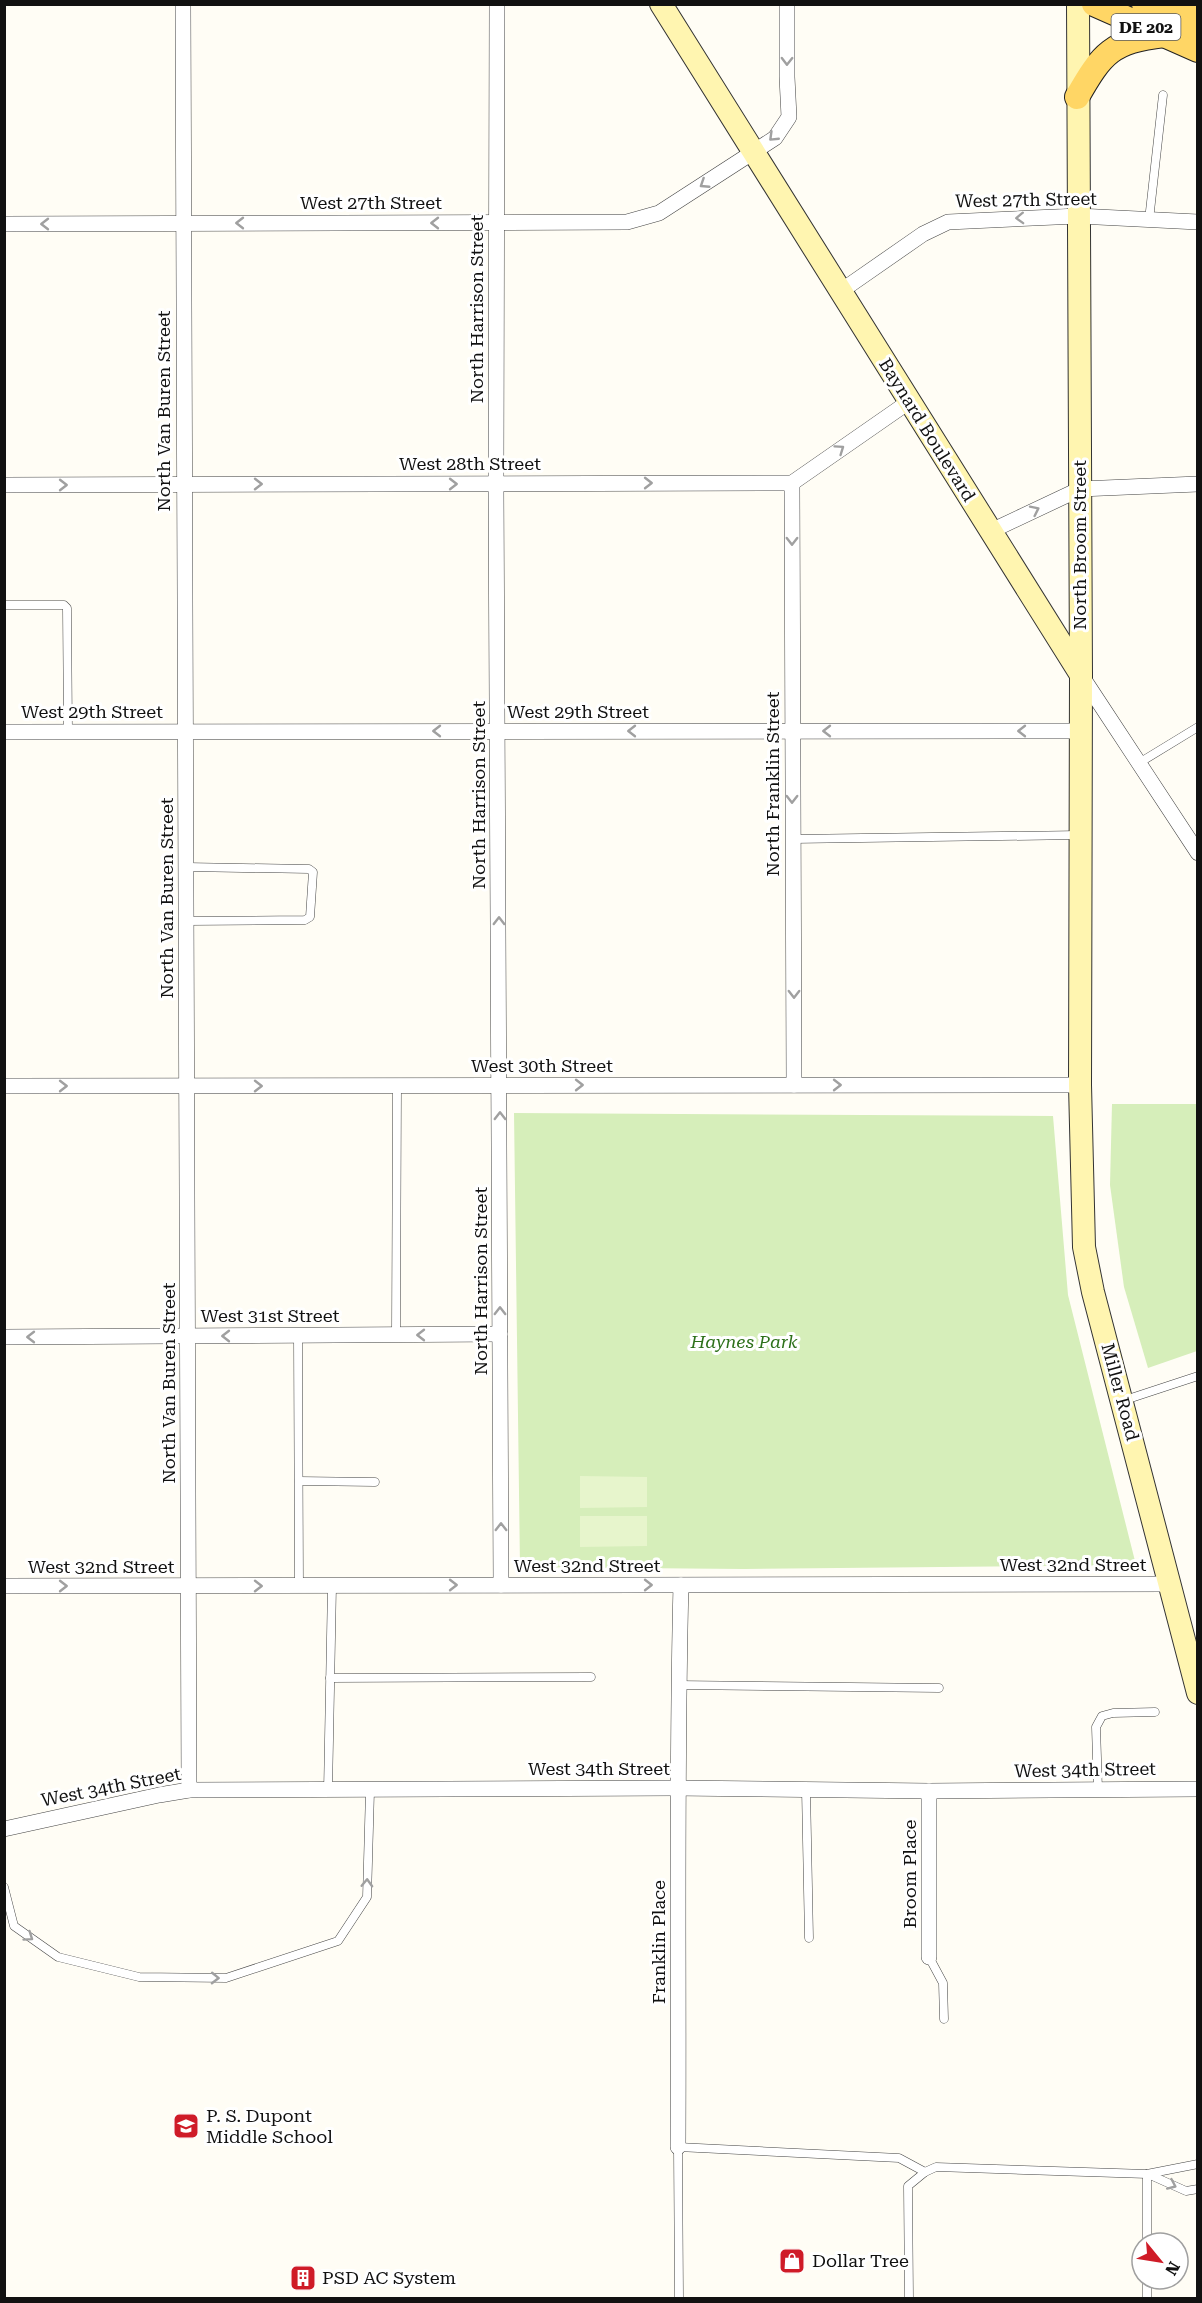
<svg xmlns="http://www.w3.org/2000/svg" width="1202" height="2303" font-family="'Roboto Serif',serif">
<rect width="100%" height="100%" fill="#fffdf5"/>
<g fill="#d6eeba">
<polygon points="1112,1104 1197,1104 1197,1351 1148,1368 1124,1287 1110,1185"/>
<polygon points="514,1113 1053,1116 1068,1295 1136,1565 744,1569 520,1567"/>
</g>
<g fill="#e7f5cc">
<polygon points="580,1476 647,1477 647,1507 580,1508"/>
<polygon points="580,1516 647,1516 647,1546 580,1547"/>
</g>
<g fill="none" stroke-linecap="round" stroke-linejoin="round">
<g stroke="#444" stroke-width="9">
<g id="lane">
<polyline points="1149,220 1163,95"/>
<polyline points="4,605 64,605 67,608 68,732"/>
<polyline points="1139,763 1198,727"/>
<polyline points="793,839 1079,835"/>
<polyline points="187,867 309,869 313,872 310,917 305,920 187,921"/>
<polyline points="298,1335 299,1586"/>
<polyline points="396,1335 397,1086"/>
<polyline points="1125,1400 1198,1376"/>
<polyline points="299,1481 375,1482"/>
<polyline points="330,1678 591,1677"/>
<polyline points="678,1685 939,1688"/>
<polyline points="806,1790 809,1938"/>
<polyline points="1098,1790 1096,1727 1102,1716 1113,1713 1155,1712"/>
<polyline points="328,1791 332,1586"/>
<polyline points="4,1887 14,1926 58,1957 139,1977 226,1978 338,1941 367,1897 370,1791"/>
<polyline points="929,1957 943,1983 944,2019"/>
<polyline points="1147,2174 1147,2243"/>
<polyline points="1148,2174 1186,2191 1198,2189"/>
<polyline points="1147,2279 1147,2298"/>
<polyline points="679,2298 678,2147 899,2158 925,2172"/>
<polyline points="909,2298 908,2186 925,2172 936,2167 1147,2174 1198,2164"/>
</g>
</g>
<g stroke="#444" stroke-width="16">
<g id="street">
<polyline points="183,4 189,1790"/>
<polyline points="497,4 496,484 501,1585"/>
<polyline points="4,224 627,222 659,213 775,138 789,117 787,77 787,4"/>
<polyline points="841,291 923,234 948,222 1078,216 1198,222"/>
<polyline points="792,483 794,1085"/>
<polyline points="4,485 792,483 910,401"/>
<polyline points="991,531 1080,489 1198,484"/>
<polyline points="1081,675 1198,853"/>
<polyline points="4,732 1080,731"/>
<polyline points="4,1086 1080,1085"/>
<polyline points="4,1337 500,1334"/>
<polyline points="4,1586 1170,1584"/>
<polyline points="4,1829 159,1795 189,1790 676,1788 929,1791 1198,1789"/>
<polyline points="929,1957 929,1791"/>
<path d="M678,2147c1,-187 -2,-375 3,-562"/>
</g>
</g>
<g stroke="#333" stroke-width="24">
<g id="secondary">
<polyline points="661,4 1081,675"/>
<polyline points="1078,4 1081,675 1080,1085 1084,1247 1093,1292 1198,1693"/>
</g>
</g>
<g stroke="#222" stroke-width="26">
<g id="primary">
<polyline points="1094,4 1198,50"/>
<polyline points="1144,4 1198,29"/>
<polyline points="1188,4 1198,9"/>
<path d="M1077,97c25,-44 35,-56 87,-62"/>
</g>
</g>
<use href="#lane" stroke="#fff" stroke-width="8"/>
<use href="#street" stroke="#fff" stroke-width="15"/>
<use href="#secondary" stroke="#fff5b0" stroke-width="22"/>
<use href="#primary" stroke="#ffd665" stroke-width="24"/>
</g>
<defs><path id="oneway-chevron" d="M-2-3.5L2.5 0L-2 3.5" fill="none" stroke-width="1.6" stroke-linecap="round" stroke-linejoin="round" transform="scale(1.5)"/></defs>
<g stroke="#a0a0a0">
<use href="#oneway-chevron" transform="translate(787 61) rotate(91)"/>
<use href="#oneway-chevron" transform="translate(773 137) rotate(136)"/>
<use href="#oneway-chevron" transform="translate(704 184) rotate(147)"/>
<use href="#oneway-chevron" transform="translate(1020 218) rotate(178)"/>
<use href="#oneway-chevron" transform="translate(240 223) rotate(180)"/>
<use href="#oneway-chevron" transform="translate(435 223) rotate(180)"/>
<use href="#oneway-chevron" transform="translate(45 224) rotate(180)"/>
<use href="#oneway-chevron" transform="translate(840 449) rotate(-35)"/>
<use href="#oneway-chevron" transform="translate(648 483)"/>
<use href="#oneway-chevron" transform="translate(258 484)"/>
<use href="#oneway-chevron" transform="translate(453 484)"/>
<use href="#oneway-chevron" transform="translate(63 485)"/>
<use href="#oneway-chevron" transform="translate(1035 510) rotate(-26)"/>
<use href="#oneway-chevron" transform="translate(792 541) rotate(90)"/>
<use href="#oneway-chevron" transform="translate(437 731) rotate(180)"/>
<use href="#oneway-chevron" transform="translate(632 731) rotate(180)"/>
<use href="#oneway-chevron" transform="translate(827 731) rotate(180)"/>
<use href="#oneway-chevron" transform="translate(1022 731) rotate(180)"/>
<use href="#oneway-chevron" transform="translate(792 799) rotate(90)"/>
<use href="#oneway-chevron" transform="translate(499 921) rotate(-90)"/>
<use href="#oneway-chevron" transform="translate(794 994) rotate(90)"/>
<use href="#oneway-chevron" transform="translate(579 1085)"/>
<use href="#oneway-chevron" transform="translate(837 1085)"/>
<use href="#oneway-chevron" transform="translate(63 1086)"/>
<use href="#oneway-chevron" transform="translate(258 1086)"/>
<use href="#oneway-chevron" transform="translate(500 1116) rotate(-90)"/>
<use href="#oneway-chevron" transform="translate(500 1311) rotate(-90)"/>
<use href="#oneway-chevron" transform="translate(421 1335) rotate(180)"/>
<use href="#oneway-chevron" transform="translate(226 1336) rotate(180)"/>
<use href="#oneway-chevron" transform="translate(31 1337) rotate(180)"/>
<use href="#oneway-chevron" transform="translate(501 1527) rotate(-90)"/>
<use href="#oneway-chevron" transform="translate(453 1585)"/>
<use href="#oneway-chevron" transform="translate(648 1585)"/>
<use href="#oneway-chevron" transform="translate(63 1586)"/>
<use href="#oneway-chevron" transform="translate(258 1586)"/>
<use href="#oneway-chevron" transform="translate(367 1883) rotate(-88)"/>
<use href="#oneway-chevron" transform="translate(29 1937) rotate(35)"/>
<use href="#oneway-chevron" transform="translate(215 1978) rotate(1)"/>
<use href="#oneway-chevron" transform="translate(1172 2185) rotate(24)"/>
</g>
<defs>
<g id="school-square" transform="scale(1.35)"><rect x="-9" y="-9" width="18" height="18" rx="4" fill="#cf1b27" stroke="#fff"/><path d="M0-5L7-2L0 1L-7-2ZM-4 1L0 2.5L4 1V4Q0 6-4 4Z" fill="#fff"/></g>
<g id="shop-square" transform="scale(1.35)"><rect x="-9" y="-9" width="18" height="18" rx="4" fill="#cf1b27" stroke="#fff"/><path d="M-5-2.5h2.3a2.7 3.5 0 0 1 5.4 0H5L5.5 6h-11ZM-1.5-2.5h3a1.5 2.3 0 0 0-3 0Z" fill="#fff"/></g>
<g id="building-square" transform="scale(1.35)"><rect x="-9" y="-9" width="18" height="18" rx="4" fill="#cf1b27" stroke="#fff"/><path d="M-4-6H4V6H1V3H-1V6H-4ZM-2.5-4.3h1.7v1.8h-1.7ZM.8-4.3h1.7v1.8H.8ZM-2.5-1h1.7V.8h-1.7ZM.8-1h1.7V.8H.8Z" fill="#fff"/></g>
</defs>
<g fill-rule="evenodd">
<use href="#school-square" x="186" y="2126"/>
<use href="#shop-square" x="792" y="2261"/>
<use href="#building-square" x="303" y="2278"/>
</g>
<g text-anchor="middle" stroke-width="6" stroke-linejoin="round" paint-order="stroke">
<rect fill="#fff" stroke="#585858" stroke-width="1.5" x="1111.5" y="14" width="69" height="26" rx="4.5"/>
<g font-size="16" font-weight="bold" fill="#111">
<text x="1146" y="33">DE 202</text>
</g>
<g font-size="18" fill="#111" stroke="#fff">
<text transform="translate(1026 200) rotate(-1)" y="6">West 27th Street</text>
<text x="371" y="209">West 27th Street</text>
<text transform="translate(477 309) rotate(-90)" y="6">North Harrison Street</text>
<text transform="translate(164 411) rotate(-90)" y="6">North Van Buren Street</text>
<text transform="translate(927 430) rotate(58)" y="6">Baynard Boulevard</text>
<text x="470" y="470">West 28th Street</text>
<text transform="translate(1080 545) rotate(-90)" y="6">North Broom Street</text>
<text x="92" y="718">West 29th Street</text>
<text x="578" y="718">West 29th Street</text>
<text transform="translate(773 784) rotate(-90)" y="6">North Franklin Street</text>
<text transform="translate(479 795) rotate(-90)" y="6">North Harrison Street</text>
<text transform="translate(167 898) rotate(-90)" y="6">North Van Buren Street</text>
<text x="542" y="1072">West 30th Street</text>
<text transform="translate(481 1281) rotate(-90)" y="6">North Harrison Street</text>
<text x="270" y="1322">West 31st Street</text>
<text transform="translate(169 1383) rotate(-90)" y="6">North Van Buren Street</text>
<text transform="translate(1120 1392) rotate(75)" y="6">Miller Road</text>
<text x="1073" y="1571">West 32nd Street</text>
<text x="587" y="1572">West 32nd Street</text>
<text x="101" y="1573">West 32nd Street</text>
<text x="599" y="1775">West 34th Street</text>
<text transform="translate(1085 1770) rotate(-1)" y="6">West 34th Street</text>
<text transform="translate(111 1787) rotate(-11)" y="6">West 34th Street</text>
<text transform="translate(910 1874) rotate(-90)" y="6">Broom Place</text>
<text transform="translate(659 1942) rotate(-90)" y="6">Franklin Place</text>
</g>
<g font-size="18" font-style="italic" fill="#2d701a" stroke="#fff">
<text x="744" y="1348">Haynes Park</text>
</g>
<g font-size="18" fill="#111" stroke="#fff" text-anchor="start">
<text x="206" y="2122">P. S. Dupont<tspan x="206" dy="21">Middle School</tspan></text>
<text x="812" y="2267">Dollar Tree</text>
<text x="322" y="2284">PSD AC System</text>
</g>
</g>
<rect width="1202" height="2303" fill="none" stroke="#111111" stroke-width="12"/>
<g transform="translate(1160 2261) rotate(120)"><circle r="28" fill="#ffffff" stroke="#a0a0a0" stroke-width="1.5"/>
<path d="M0-4.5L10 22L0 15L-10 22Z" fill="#cf1b27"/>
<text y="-9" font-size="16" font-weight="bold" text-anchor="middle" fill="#111111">N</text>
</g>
</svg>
